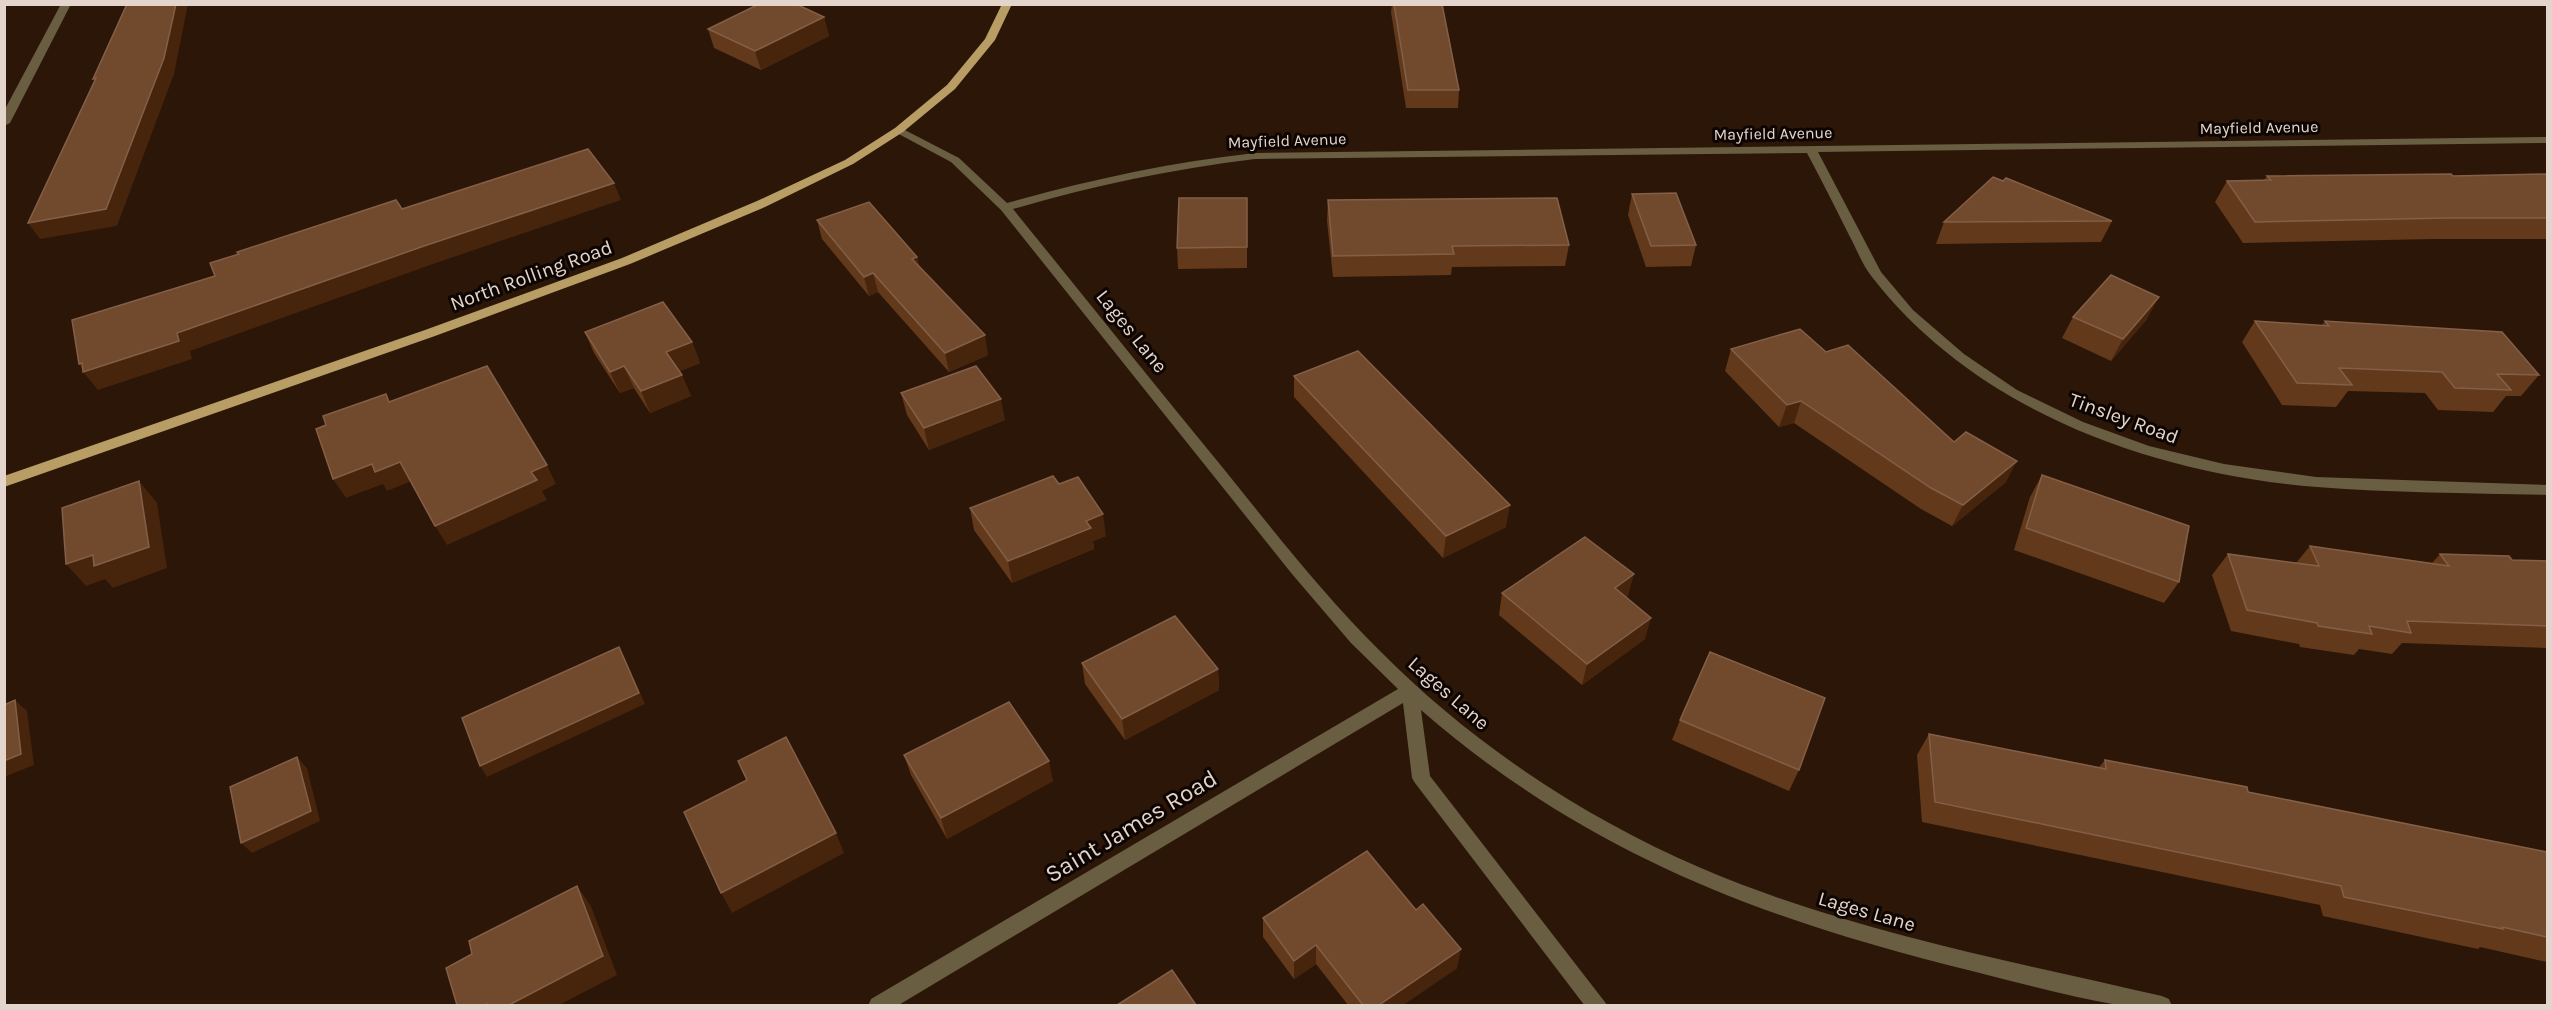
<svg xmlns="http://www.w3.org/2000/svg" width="2552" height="1010" font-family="Karla,sans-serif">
<rect width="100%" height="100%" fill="#2c1608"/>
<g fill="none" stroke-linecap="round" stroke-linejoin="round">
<g fill="#695d42" fill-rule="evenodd">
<polygon points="61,4 71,4 10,123 4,126 4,111"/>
<path d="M899,127l60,31 48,45c82,-23 164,-41 248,-50l1293,-16v6l-730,9 63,120 32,38 51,44 53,36 66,32 66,24 75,18 92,13 232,8v10c-77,-2 -155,-2 -231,-8 -165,-13 -341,-76 -445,-210 -9,-11 -15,-27 -22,-40 -14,-28 -28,-56 -43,-84l-552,6c-83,10 -163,27 -242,50 70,86 139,173 210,259 50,62 99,125 156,182 92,93 202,166 322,218 147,63 306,92 461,128l7,3 3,7c-18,0 -37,2 -54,-1 -49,-8 -98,-22 -146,-34 -209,-51 -387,-118 -551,-261l9,66 178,230h-23l-170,-223 -3,-5 -9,-75 -506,303h-29l3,-7 527,-310 -47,-46 -59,-69 -291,-364 -50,-48 -56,-30 -2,-2z"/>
</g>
<polygon fill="#b89e64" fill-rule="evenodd" points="1002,4 1012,4 995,40 955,89 903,132 853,164 765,207 630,264 435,336 4,487 4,476 425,330 622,258 757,201 845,160 895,128 947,85 985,39"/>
</g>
<g fill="#63391b">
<polygon points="1392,4 1442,4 1459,90 1458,108 1406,108 1391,12"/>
<polygon points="824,17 829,36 761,70 714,48 708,29"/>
<polygon points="2547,174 2547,239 2433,239 2243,243 2215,202 2227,181 2264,180 2267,176 2453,176"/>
<polygon points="1632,194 1696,245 1691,266 1646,267 1628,215"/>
<polygon points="1247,198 1247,268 1178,269 1177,248"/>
<polygon points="1328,200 1569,245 1565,266 1452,267 1451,275 1333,277 1327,221"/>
<polygon points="817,220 917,257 919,266 988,355 949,372 878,292 869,296 822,239"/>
<polygon points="2112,221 2101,242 1936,244 1944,222"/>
<polygon points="2073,317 2147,319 2111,361 2062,338"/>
<polygon points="2255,321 2322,325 2325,321 2539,375 2521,396 2506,396 2493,412 2438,410 2425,393 2348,391 2336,407 2282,405 2242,342"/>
<polygon points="585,332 692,342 700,363 680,371 691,396 650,413 634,388 620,393 594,353"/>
<polygon points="1731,349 1826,352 1954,442 2006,482 1952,526 1921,509 1794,423 1779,427 1725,371"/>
<polygon points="1294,376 1506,527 1443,558 1294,397"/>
<polygon points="901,393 1005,420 929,450 907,415"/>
<polygon points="2042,475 2179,582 2164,603 2014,550 2030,497"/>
<polygon points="970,508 1106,536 1093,541 1094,549 1012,583 974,530"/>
<polygon points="2310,546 2432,563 2440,554 2512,560 2547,561 2547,648 2402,643 2392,654 2359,649 2354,655 2300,647 2299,644 2231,631 2212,575 2228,554 2296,563"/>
<polygon points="1502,593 1628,596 1626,597 1645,639 1582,685 1499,615"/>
<polygon points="1082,663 1218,669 1219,690 1125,740 1085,684"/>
<polygon points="1680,720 1799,770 1789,791 1672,740"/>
<polygon points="1929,734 2099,767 2105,760 2248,792 2547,852 2547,962 2480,947 2478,949 2323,916 2320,905 1922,822 1917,755"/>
<polygon points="904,755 1053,781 947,839 911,775"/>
<polygon points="1263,918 1457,968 1403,1005 1348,1005 1316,964 1294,979 1263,937"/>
</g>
<g fill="#47240c">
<polygon points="176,4 188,4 174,74 117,226 40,239 28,223"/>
<polygon points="824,17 829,36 761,70 755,51"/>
<polygon points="614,183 621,200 433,264 190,351 192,359 98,390 83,372 84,372 79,364 177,333 424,246"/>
<polygon points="917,257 921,276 912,259"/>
<polygon points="873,273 878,292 869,296 864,277"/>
<polygon points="2159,297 2147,319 2111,361 2123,339"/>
<polygon points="985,335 988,355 949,372 945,353"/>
<polygon points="692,342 700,363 675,373 666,352"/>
<polygon points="624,366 634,388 620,393 610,372"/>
<polygon points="682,375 691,396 650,413 641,391"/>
<polygon points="1001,399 1005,420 929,450 924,428"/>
<polygon points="1801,401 1794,423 1779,427 1787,405"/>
<polygon points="2017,461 2006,482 1952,526 1963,505"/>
<polygon points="400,462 412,481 387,491 383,484 346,498 333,479 372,464"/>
<polygon points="547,465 556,484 542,491 547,500 447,545 435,526 531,472"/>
<polygon points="139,481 157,503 167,568 113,588 105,579 86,586 66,564"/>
<polygon points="1510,505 1506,527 1443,558 1446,536"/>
<polygon points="1103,514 1106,536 1093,541 1094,549 1012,583 1008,561 1086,521"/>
<polygon points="1634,574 1628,596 1609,609 1615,588"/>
<polygon points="1651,618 1645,639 1582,685 1587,664"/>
<polygon points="619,647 625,658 645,704 487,777 480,766"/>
<polygon points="1218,669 1219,690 1125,740 1122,719"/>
<polygon points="15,700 27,711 34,765 4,777 4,761"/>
<polygon points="297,757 307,768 320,821 252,853 241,843"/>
<polygon points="1049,761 1053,781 947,839 941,818"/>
<polygon points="836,833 844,853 732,913 721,893"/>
<polygon points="577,886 591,906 617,975 559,1005 509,1005"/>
<polygon points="1316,945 1316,964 1294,979 1294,961"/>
<polygon points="1461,949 1457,968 1403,1005 1379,1005"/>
</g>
<g fill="#714a2e" stroke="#835f47" stroke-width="1.5">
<polygon points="127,4 176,4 164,58 106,209 28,223 96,78 93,79"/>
<polygon points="759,4 796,4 824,17 755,51 708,29"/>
<polygon points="1394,4 1442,4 1459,90 1408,90"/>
<polygon points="588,149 614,183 424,246 177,333 179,341 83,372 82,363 79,364 72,320 215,276 210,263 239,254 237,252 396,200 402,209"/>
<polygon points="2451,174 2453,176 2547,174 2547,218 2448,218 2255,222 2227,181 2271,180 2267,176"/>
<polygon points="1993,177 2003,181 2006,178 2112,221 1944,222"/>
<polygon points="1676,193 1696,245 1651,246 1632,194"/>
<polygon points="1179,198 1247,198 1247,247 1177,248"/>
<polygon points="1557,198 1569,245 1452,246 1454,254 1333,256 1328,200"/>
<polygon points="869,202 917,257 912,259 985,335 945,353 873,273 864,277 817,220"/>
<polygon points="2111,275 2159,297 2123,339 2073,317"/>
<polygon points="663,302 692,342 666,352 682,375 641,391 624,366 610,372 585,332"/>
<polygon points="2255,321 2329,326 2325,321 2502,332 2539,375 2497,374 2511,390 2455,388 2442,372 2339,368 2352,385 2297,383"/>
<polygon points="1800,329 1826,352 1848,345 1954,442 1966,432 2017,461 1963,505 1931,488 1801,401 1787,405 1731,349"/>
<polygon points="1358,351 1510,505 1446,536 1294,376"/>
<polygon points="487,366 547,465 531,472 537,480 435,526 400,462 375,472 372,464 333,479 316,429 326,425 323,416 386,394 389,402"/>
<polygon points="976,366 1001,399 924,428 901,393"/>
<polygon points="2042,475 2189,526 2179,582 2026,528"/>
<polygon points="1053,476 1059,484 1078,477 1103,514 1086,521 1091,528 1008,561 970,508"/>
<polygon points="139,481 149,547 94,566 93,555 66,564 62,508"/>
<polygon points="1585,537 1634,574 1615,588 1651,618 1587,664 1502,593"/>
<polygon points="2310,546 2449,566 2440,554 2509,556 2512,560 2547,561 2547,626 2407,621 2411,633 2369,626 2372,634 2318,626 2317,623 2247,610 2228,554 2319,566"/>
<polygon points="1175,616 1218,669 1122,719 1082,663"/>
<polygon points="619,647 639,693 480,766 462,718"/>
<polygon points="1710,652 1825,698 1799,770 1680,720"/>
<polygon points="15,700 21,754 4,761 4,705"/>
<polygon points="1009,702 1049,761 941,818 904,755"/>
<polygon points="1929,734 2106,769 2105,760 2247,787 2248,792 2547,852 2547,937 2502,927 2503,929 2344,897 2341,886 1935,802"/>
<polygon points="786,737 836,833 721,893 684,812 747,780 738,761"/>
<polygon points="297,757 311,811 241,843 230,787"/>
<polygon points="1367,851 1416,910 1423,904 1461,949 1379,1005 1363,1005 1316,945 1294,961 1263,918"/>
<polygon points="577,886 603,956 509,1005 487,1005 487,1004 484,1005 457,1005 446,968 472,954 469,941"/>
<polygon points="1172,970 1196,1005 1117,1005"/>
</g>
<g text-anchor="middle" stroke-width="6" stroke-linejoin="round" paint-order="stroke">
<g font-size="16" fill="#e4d5cc" stroke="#0d0502">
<text transform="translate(2259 127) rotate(-1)" y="6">Mayfield Avenue</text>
<text transform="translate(1773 133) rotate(-1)" y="6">Mayfield Avenue</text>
<text transform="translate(1287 140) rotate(-2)" y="6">Mayfield Avenue</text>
</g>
<g font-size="20" fill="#e4d5cc" stroke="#0d0502">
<text transform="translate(531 275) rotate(-20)" y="7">North Rolling Road</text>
<text transform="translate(1132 331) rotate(51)" y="7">Lages Lane</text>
<text transform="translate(2124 418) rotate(20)" y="7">Tinsley Road</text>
<text transform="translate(1449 693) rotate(41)" y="7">Lages Lane</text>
<text transform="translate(1867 911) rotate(16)" y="7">Lages Lane</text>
</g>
<g font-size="24" fill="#e4d5cc" stroke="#0d0502">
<text transform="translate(1131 826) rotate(-31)" y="8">Saint James Road</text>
</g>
</g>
<rect width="2552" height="1010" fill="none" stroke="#e4d5cc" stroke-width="12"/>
</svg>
